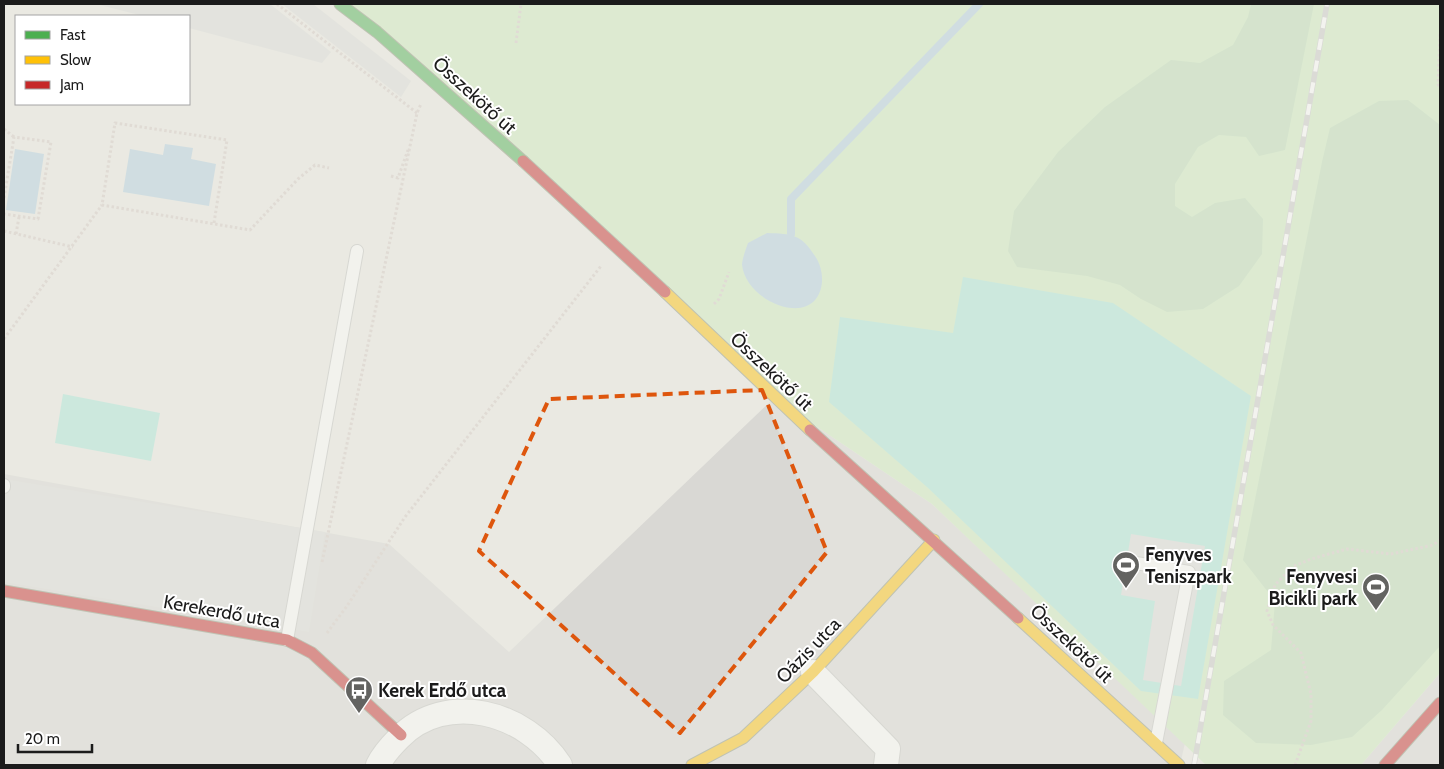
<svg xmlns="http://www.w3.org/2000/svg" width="1444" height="769" font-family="Cabin,sans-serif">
<rect width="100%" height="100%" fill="#eae9e2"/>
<g fill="#d9d8d4">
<polygon points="774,398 932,504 1185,743 1180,765 4,765 4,474 389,544 509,652"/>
<polygon points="1440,673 1440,765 1361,765"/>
</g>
<polygon fill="#ceecbd" points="340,4 1440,4 1440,673 1361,765 1206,765 932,504 774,398"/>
<g fill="#bcdcb4">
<polygon points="1251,4 1314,4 1285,150 1259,156 1246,137 1219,135 1198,147 1175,184 1175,206 1192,217 1215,203 1245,198 1263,219 1262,254 1239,286 1203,309 1167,312 1141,299 1120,285 1087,276 1017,267 1008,251 1014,211 1058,152 1105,107 1171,60 1200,63 1233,45 1248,17"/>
<polygon points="1408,100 1440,125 1440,646 1382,710 1352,737 1311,745 1256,743 1223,715 1224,681 1271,650 1275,601 1243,560 1322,162 1330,128 1379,101"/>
</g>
<g fill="#a9e7d8">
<polygon points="963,277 1113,303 1251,396 1198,699 1141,691 927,487 829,402 840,317 953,333"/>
<polygon points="63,394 160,413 151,461 55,443"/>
</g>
<g fill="#dcdcd9">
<polygon points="96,4 270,4 331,52 322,63 189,28 189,16 143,16"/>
<polygon points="282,4 313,4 411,81 401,97"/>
<polygon points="4,479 325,532 309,632 4,582"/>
<polygon points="1131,534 1205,546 1181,686 1143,680 1155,601 1121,595"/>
</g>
<g fill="#b2cfe1">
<polygon points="165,144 193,148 191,159 216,164 209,206 123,192 130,149 163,155"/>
<polygon points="15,149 44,154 35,214 6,210"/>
<path d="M767,233c25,1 34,1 48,23 12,17 10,49 -16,52 -24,2 -54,-18 -57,-43 0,-6 4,-16 6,-22z"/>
</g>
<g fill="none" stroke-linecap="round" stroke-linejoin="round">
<polyline stroke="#b2cfe1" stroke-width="8" points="791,234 791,199 979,4"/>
<g stroke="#c2c2bf" stroke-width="14">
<g id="lane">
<polyline points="4,487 4,485"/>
<polyline points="1136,563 1189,572 1156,743"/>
<polyline points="287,640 357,251"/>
</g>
</g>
<g stroke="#c2c2bf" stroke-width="26">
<g id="street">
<polyline points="813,672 888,749 886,765"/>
<path d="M378,765c5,-10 13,-19 21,-27 47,-48 127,-26 161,27"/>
</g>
</g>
<g stroke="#8e947b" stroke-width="13">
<polyline id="fast" points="340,4 377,32 523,161"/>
</g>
<g stroke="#8e947b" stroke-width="13">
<g id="slow">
<polyline points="665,292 810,430"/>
<polyline points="1018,618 1179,765"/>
<polyline points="692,765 743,738 813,672 934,540"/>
</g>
</g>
<g stroke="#8e947b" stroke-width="13">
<g id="jam">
<polyline points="523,161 665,292"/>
<polyline points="810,430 1018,618"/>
<polyline points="4,591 287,640 312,653 401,735"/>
<polyline points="1385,765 1440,703"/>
</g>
</g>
<g stroke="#d6c9c4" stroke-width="3" stroke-dasharray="2.5 2.5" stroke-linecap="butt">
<polyline points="277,4 417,113"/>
<polyline points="1440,34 1438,84 1440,88"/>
<polyline points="516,43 521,4"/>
<polyline points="4,129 14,137"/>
<polyline points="391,176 398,178 408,150"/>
<polyline points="4,198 14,137 51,142 38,219 4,214"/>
<polyline points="214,223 227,140 115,123 102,205 250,230 298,179 315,165 329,168"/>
<polyline points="4,231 73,247"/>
<polyline points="16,234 19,217"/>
<polyline points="714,304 719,299 729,272"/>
<polyline points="4,339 102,205"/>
<polyline points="322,562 417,113 421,104"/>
<polyline points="327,633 347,606 405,517 601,266"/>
<polyline points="1295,765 1311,721 1311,694 1301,653 1273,625 1267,611 1275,585 1292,567 1311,559 1347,549 1391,554 1433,545 1440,540"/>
</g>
<use href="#lane" stroke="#fcfcfb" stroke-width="12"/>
<use href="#street" stroke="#fcfcfb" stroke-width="24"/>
<use href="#fast" stroke="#4caf50" stroke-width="11"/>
<use href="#slow" stroke="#ffc107" stroke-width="11"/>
<use href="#jam" stroke="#c62828" stroke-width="11"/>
<g stroke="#c9c9c8" stroke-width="5.5">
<polyline id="rail" points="1194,765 1327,4"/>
</g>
<use href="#rail" stroke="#fff" stroke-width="4" stroke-dasharray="11" stroke-linecap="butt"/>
</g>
<path d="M0 0H1444V769H0ZM762,390l65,162 -147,181 -201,-182 70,-152z" fill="#eae9e2" fill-opacity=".55" fill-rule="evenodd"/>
<path fill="none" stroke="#de560d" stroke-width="4" stroke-dasharray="10 6" stroke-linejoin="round" d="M762,390l65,162 -147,181 -201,-182 70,-152z"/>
<defs>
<g id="stadium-pin" transform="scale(1.4375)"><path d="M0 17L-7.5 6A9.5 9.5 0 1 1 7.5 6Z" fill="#636361" stroke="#fff"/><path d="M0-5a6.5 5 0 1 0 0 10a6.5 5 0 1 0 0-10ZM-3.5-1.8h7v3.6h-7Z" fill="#fff"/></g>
<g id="bus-pin" transform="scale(1.4375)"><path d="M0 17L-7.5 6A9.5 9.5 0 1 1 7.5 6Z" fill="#636361" stroke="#fff"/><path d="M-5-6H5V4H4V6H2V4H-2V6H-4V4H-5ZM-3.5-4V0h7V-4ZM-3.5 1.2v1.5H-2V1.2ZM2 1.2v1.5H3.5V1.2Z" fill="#fff"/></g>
</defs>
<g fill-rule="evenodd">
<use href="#stadium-pin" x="1126" y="565"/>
<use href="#stadium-pin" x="1376" y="587"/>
<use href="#bus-pin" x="359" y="690"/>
</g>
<g text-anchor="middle" stroke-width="4" stroke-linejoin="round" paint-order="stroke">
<g font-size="19" fill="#1b1b1b" stroke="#fff">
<text transform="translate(475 95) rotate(42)" y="7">Összekötő út</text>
<text transform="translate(772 371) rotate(43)" y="7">Összekötő út</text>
<text transform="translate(222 611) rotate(10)" y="7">Kerekerdő utca</text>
<text transform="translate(1072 643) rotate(43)" y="7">Összekötő út</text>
<text transform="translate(808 650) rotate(-46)" y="7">Oázis utca</text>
</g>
<g font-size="19" font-weight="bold" fill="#1b1b1b" stroke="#fff" text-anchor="start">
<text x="1145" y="561">Fenyves<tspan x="1145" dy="22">Teniszpark</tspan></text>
<text x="1357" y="583" text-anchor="end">Fenyvesi<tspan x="1357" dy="22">Bicikli park</tspan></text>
<text x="378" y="697">Kerek Erdő utca</text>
</g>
</g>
<rect width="1444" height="769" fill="none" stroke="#1b1b1b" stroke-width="10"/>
<rect x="15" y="15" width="175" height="90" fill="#ffffff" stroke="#a4a4a4"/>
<rect x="25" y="31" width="25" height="8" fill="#4caf50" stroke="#a4a4a4"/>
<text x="60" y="40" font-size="15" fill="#1b1b1b">Fast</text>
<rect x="25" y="56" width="25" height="8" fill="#ffc107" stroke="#a4a4a4"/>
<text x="60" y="65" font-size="15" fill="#1b1b1b">Slow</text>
<rect x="25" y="81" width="25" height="8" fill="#c62828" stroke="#a4a4a4"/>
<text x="60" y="90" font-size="15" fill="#1b1b1b">Jam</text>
<path d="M18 744v8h74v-8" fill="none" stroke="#1b1b1b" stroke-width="2.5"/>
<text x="25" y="744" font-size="15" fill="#1b1b1b" stroke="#ffffff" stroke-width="4" paint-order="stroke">20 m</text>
</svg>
